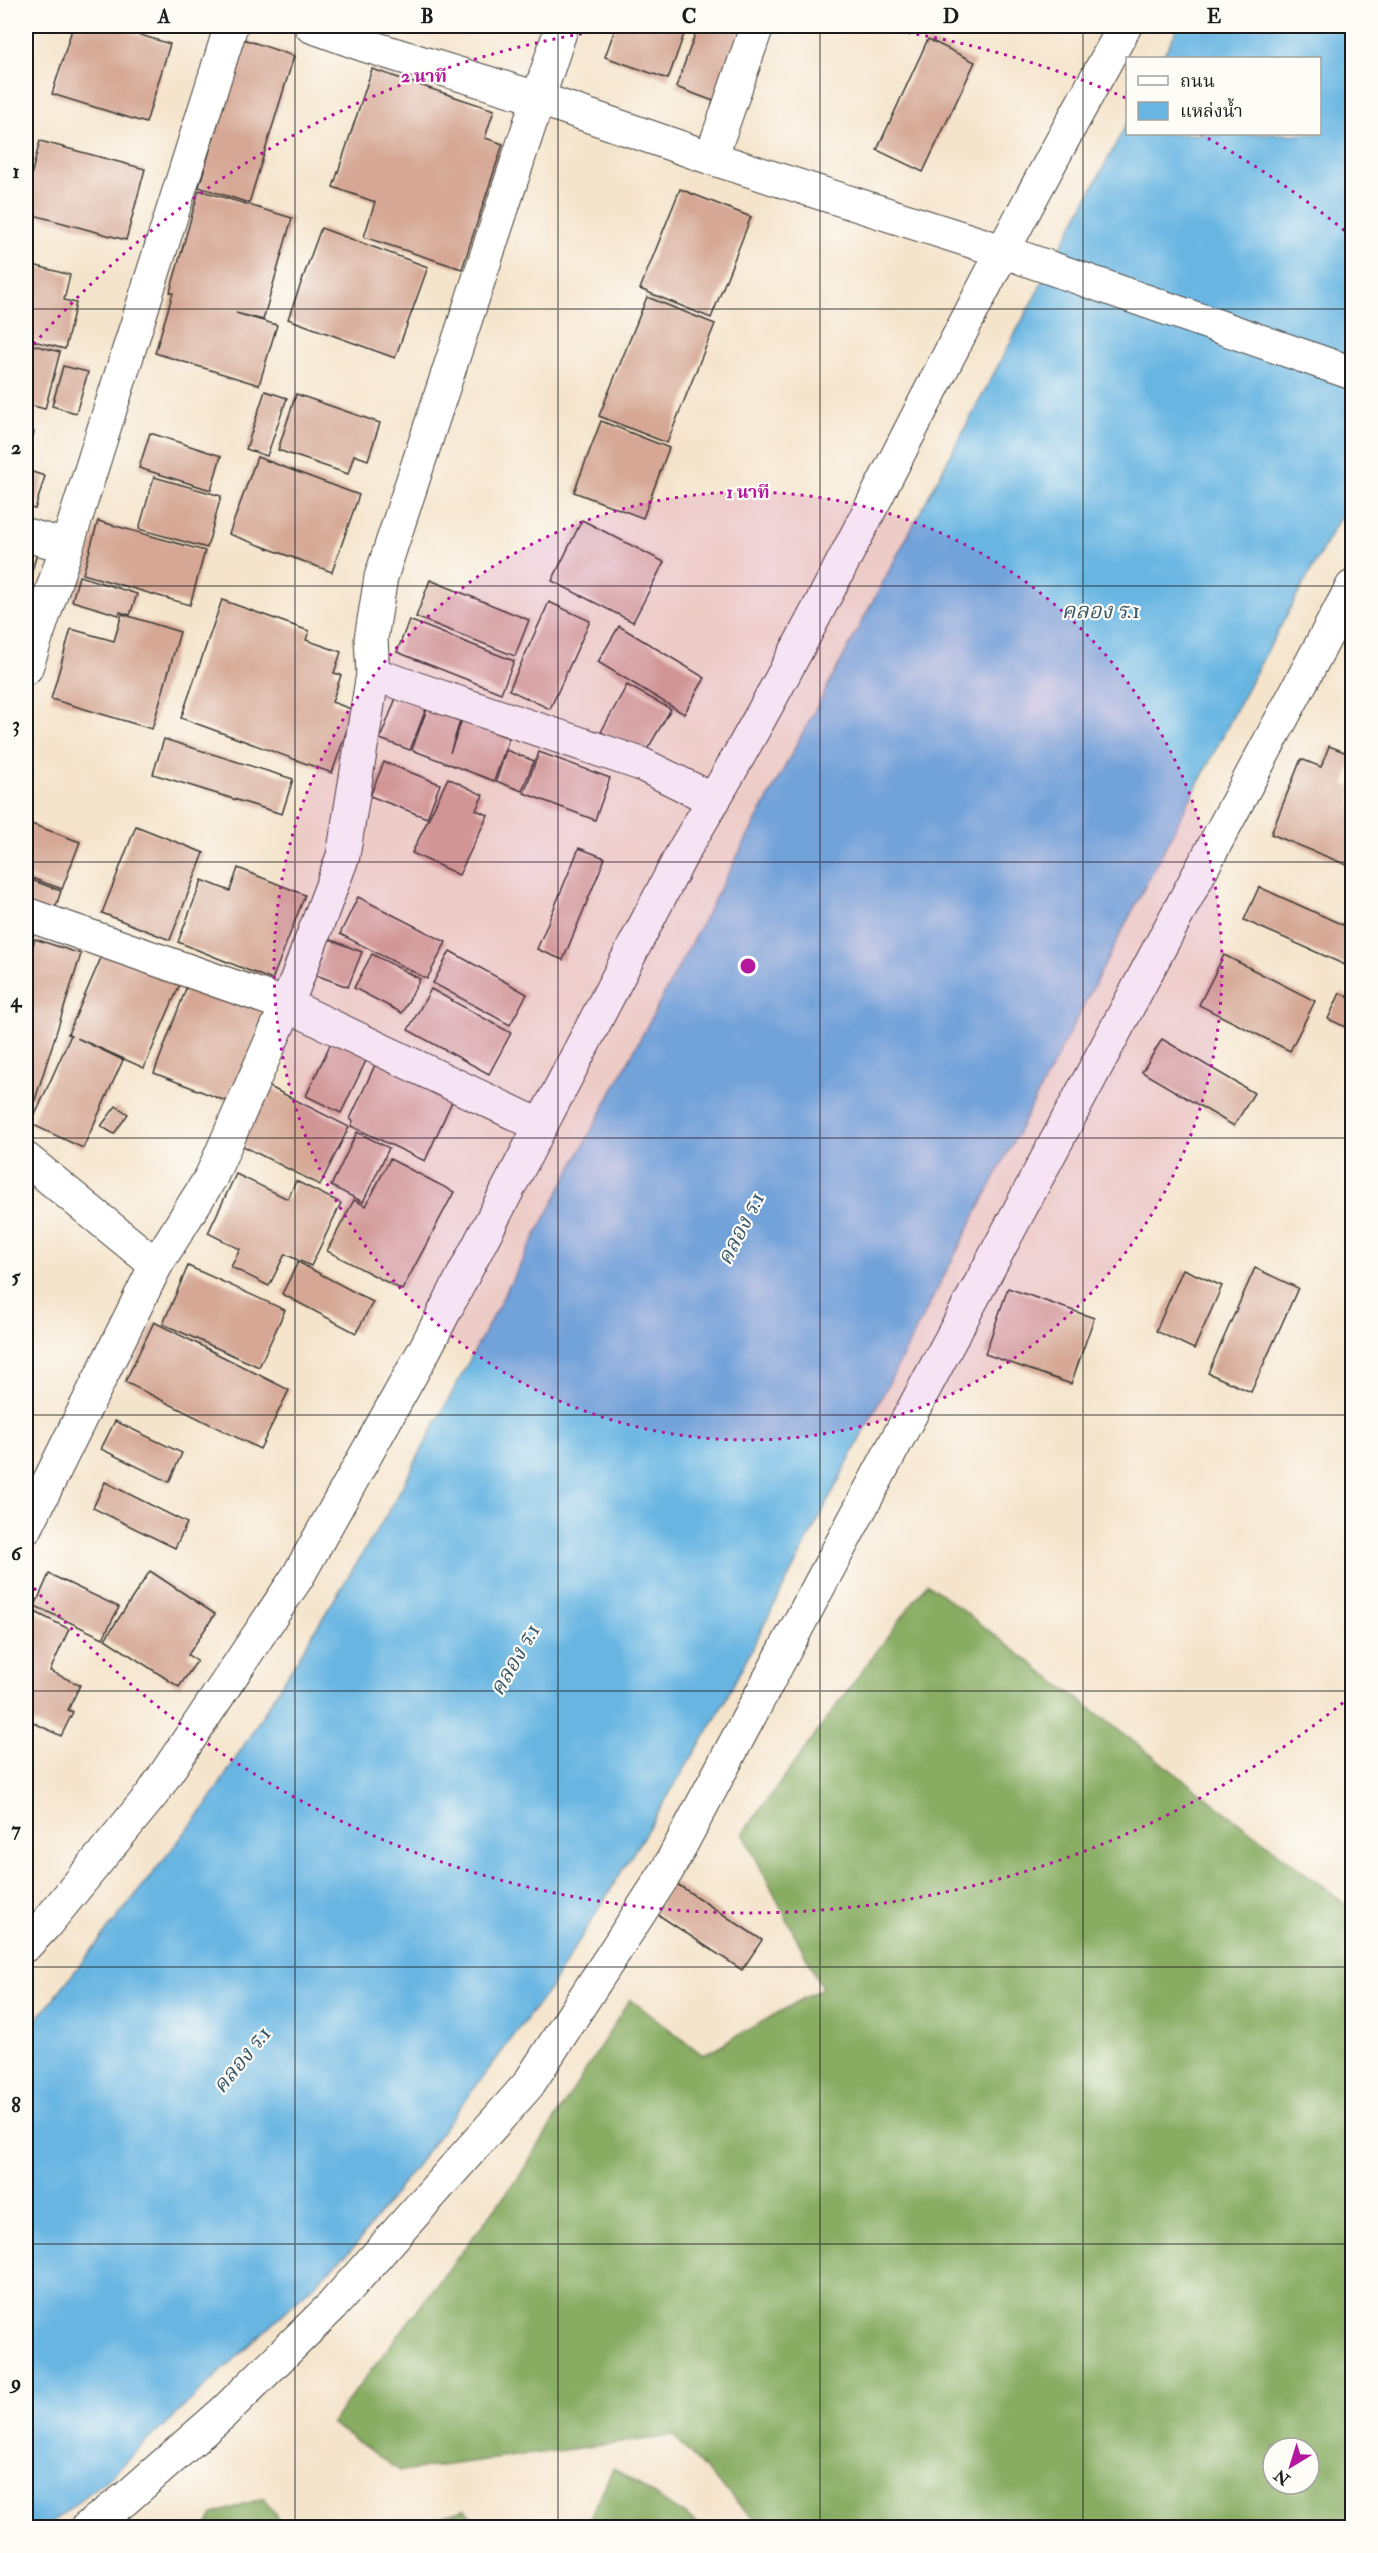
<svg xmlns="http://www.w3.org/2000/svg" width="1378" height="2553" font-family="'IM FELL Double Pica','Noto Serif Thai',serif">
<rect width="100%" height="100%" fill="#fdfcf7"/>
<filter id="ink" filterUnits="userSpaceOnUse"><feTurbulence type="fractalNoise" baseFrequency=".0167" numOctaves="2"/><feDisplacementMap in="SourceGraphic" scale="12" xChannelSelector="R" yChannelSelector="G"/><feConvolveMatrix kernelMatrix="1 2 1 2 8 2 1 2 1" color-interpolation-filters="sRGB"/></filter>
<filter id="wash" filterUnits="userSpaceOnUse"><feTurbulence type="fractalNoise" baseFrequency=".008" numOctaves="4" result="noise"/><feDisplacementMap in="SourceGraphic" scale="24" xChannelSelector="R" yChannelSelector="G"/><feGaussianBlur stdDeviation="1.35" result="paint"/><feColorMatrix in="noise" values="0 0 0 0 0 0 0 0 0 0 0 0 0 0 0 0 0 1.4 0 .05"/><feComposite in="paint" operator="in"/></filter>
<g filter="url(#wash)">
<rect width="100%" height="100%" fill="#f5e4cc"/>
<g fill="#87ac62" stroke="#52643f" stroke-width="1.5" fill-rule="evenodd">
<path d="M927,1583l425,326v618h-591l-88,-91 -273,35 -69,-48 188,-246 111,-178 73,56 119,-67 -79,-155zM1273,2448h36v36h-36z"/>
<polygon points="613,2468 703,2527 586,2527"/>
<polygon points="264,2498 283,2527 207,2527 213,2514"/>
<polygon points="464,2510 486,2527 407,2527"/>
</g>
<polygon fill="#68b5e2" stroke="#42687f" stroke-width="1.5" points="1179,26 1352,26 1352,495 1252,679 716,1718 550,1988 355,2246 105,2481 44,2528 26,2527 26,2033 207,1805 392,1506 1127,123 1128,134 1320,134 1320,58 1162,58"/>
<g id="blocks">
<g fill="#d5a794">
<polygon points="73,26 111,26 170,44 146,123 52,94"/>
<polygon points="616,26 687,26 668,79 605,57"/>
<polygon points="698,26 744,26 716,102 676,87"/>
<polygon points="243,39 294,56 249,203 199,187"/>
<polygon points="928,39 975,62 923,172 877,150"/>
<polygon points="372,69 494,110 485,138 503,144 462,269 364,237 375,202 333,187"/>
<polygon points="40,141 145,169 126,240 26,213 26,195"/>
<polygon points="680,189 751,217 711,318 640,289"/>
<polygon points="199,190 292,218 263,320 236,313 277,325 259,385 155,353 173,293 170,292"/>
<polygon points="321,228 428,267 395,358 288,319"/>
<polygon points="26,263 70,275 64,300 76,303 65,349 26,339"/>
<polygon points="647,297 715,324 667,443 599,416"/>
<polygon points="26,343 60,352 45,409 26,404"/>
<polygon points="63,366 88,372 76,413 52,406"/>
<polygon points="265,391 287,398 267,456 246,449"/>
<polygon points="296,394 380,423 368,460 354,455 348,474 278,450"/>
<polygon points="601,421 669,448 643,518 574,492"/>
<polygon points="26,430 34,432 26,460"/>
<polygon points="150,433 221,456 211,490 139,468"/>
<polygon points="257,457 359,495 332,572 229,534"/>
<polygon points="26,470 45,476 35,509 26,507"/>
<polygon points="154,477 221,496 207,548 139,529"/>
<polygon points="582,520 664,562 633,622 552,581"/>
<polygon points="98,521 205,551 190,605 83,574"/>
<polygon points="26,546 38,550 26,592"/>
<polygon points="79,576 137,594 130,615 120,612 119,615 72,601"/>
<polygon points="430,580 529,620 515,656 416,617"/>
<polygon points="222,600 309,631 306,640 341,652 334,673 341,675 332,702 354,710 332,773 181,718"/>
<polygon points="549,602 590,621 550,709 509,690"/>
<polygon points="122,614 180,632 152,729 51,699 71,629 114,641"/>
<polygon points="409,620 514,661 501,693 397,652"/>
<polygon points="619,626 705,678 684,714 598,662"/>
<polygon points="627,685 671,709 644,755 601,732"/>
<polygon points="396,698 426,709 410,750 380,739"/>
<polygon points="427,709 460,721 450,753 462,720 509,738 494,781 412,750"/>
<polygon points="164,739 293,779 282,814 153,774"/>
<polygon points="1329,746 1352,755 1352,764 1344,784 1352,787 1352,867 1271,834 1301,759 1321,767"/>
<polygon points="506,750 534,761 522,791 496,781"/>
<polygon points="539,752 610,778 595,820 524,793"/>
<polygon points="384,762 440,784 427,818 370,796"/>
<polygon points="448,778 483,795 476,810 488,815 459,875 412,853"/>
<polygon points="26,822 80,842 62,889 26,876"/>
<polygon points="136,826 204,853 170,940 102,913"/>
<polygon points="579,848 605,858 563,960 537,949"/>
<polygon points="238,868 305,895 272,980 178,942 202,880 230,891"/>
<polygon points="26,878 61,891 51,921 26,912"/>
<polygon points="1259,887 1352,929 1352,968 1244,920"/>
<polygon points="358,897 446,942 427,979 340,934"/>
<polygon points="35,939 81,954 35,1100 26,1097 26,965"/>
<polygon points="329,939 362,952 348,987 316,975"/>
<polygon points="107,944 183,977 144,1068 77,1038 123,1060 83,1148 31,1124 71,1035 68,1034"/>
<polygon points="450,951 527,994 510,1025 433,983"/>
<polygon points="372,954 420,979 402,1013 354,988"/>
<polygon points="1224,955 1315,1001 1290,1051 1199,1005"/>
<polygon points="190,978 267,1008 231,1103 154,1073"/>
<polygon points="431,989 511,1033 489,1074 408,1030"/>
<polygon points="1340,993 1352,999 1352,1030 1328,1019"/>
<polygon points="337,1030 372,1048 341,1113 306,1096"/>
<polygon points="1162,1039 1254,1093 1234,1126 1142,1072"/>
<polygon points="381,1052 458,1088 425,1161 351,1126 353,1121 350,1119"/>
<polygon points="266,1085 349,1127 320,1185 237,1143"/>
<polygon points="116,1106 128,1114 114,1134 101,1126"/>
<polygon points="357,1132 389,1148 363,1202 331,1186"/>
<polygon points="390,1159 454,1192 402,1290 327,1251 354,1200 366,1206"/>
<polygon points="236,1174 288,1199 296,1181 341,1203 311,1266 285,1254 269,1286 231,1267 240,1249 208,1233"/>
<polygon points="298,1262 373,1302 356,1333 282,1294"/>
<polygon points="188,1266 285,1310 259,1367 163,1324"/>
<polygon points="1255,1268 1298,1288 1251,1392 1208,1373"/>
<polygon points="1183,1269 1222,1286 1194,1349 1156,1331"/>
<polygon points="1008,1288 1094,1318 1071,1384 985,1354"/>
<polygon points="154,1322 289,1390 260,1449 125,1382"/>
<polygon points="115,1421 182,1453 169,1482 101,1449"/>
<polygon points="105,1482 187,1523 175,1548 93,1508"/>
<polygon points="150,1571 215,1614 188,1655 197,1661 179,1687 105,1639"/>
<polygon points="49,1574 119,1607 103,1638 35,1606"/>
<polygon points="35,1612 69,1629 50,1671 80,1685 68,1710 73,1712 61,1736 26,1719 26,1631"/>
<polygon points="674,1882 762,1940 742,1970 654,1912"/>
</g>
</g>
</g>
<g filter="url(#ink)">
<use href="#blocks" fill-opacity="0" stroke="#3d3a36" stroke-width="1.5"/>
<g fill="none" stroke-linecap="round" stroke-linejoin="round">
<g stroke="#3d3a36" stroke-width="35">
<g id="minor">
<polyline points="311,26 364,45 537,98 711,158 1002,251 1352,373"/>
<polyline points="711,158 757,26"/>
<polyline points="26,535 67,546"/>
<polyline points="26,668 67,546 231,26"/>
<polyline points="373,674 641,764 714,800"/>
<polyline points="26,914 287,1005 541,1126"/>
<polyline points="26,1159 156,1265"/>
<polyline points="26,1528 156,1265 211,1177 287,1005 343,856 373,674 371,639 381,577 562,26"/>
<path d="M26,1945l19,-20 108,-132 145,-217 127,-227 259,-499c116,-193 213,-398 318,-597 40,-77 82,-152 123,-227"/>
<polyline points="87,2528 124,2500 224,2412 332,2306 528,2085 668,1869 1352,587"/>
</g>
</g>
<use href="#minor" stroke="#fff" stroke-width="33"/>
</g>
</g>
<path fill="none" stroke="#1c1c1c" stroke-width="1.5" stroke-opacity="0.55" d="M295,26v2502M558,26v2502M820,26v2502M1083,26v2502M26,309h1326M26,586h1326M26,862h1326M26,1138h1326M26,1415h1326M26,1691h1326M26,1967h1326M26,2244h1326"/>
<circle cx="748" cy="966" r="474" fill="#b5179e" fill-opacity=".12"/>
<g fill="none" stroke="#b5179e" stroke-width="3" stroke-dasharray="3 6">
<circle cx="748" cy="966" r="474"/>
<path d="M1350 1697A947 947 0 0 1 28 1581M28 351A947 947 0 0 1 633 26M863 26A947 947 0 0 1 1126 98M1200 134A947 947 0 0 1 1350 235"/>
</g>
<g text-anchor="middle" stroke-width="4.5" stroke-linejoin="round" paint-order="stroke">
<g font-size="22" font-style="italic" fill="#3a596b" stroke="#fdfcf7">
<text x="1101" y="618">คลอง ร.1</text>
<text transform="translate(740 1228) rotate(-63)" y="8">คลอง ร.1</text>
<text transform="translate(514 1659) rotate(-60)" y="8">คลอง ร.1</text>
<text transform="translate(241 2059) rotate(-51)" y="8">คลอง ร.1</text>
</g>
</g>
<circle cx="748" cy="966" r="9" fill="#b5179e" stroke="#fdfcf7" stroke-width="3"/>
<g font-size="18" text-anchor="middle" font-weight="bold" fill="#b5179e" stroke="#fdfcf7" stroke-width="4.5" stroke-linejoin="round" paint-order="stroke">
<text x="424" y="82">2 นาที</text>
<text x="748" y="498">1 นาที</text>
</g>
<rect width="1378" height="2553" fill="none" stroke="#fdfcf7" stroke-width="66"/>
<rect x="1126" y="57" width="195" height="78" fill="#fdfcf7" stroke="#a3a29f" stroke-width="1.5"/>
<rect x="1138" y="76" width="30" height="9" fill="#ffffff" stroke="#a3a29f" stroke-width="1.5"/>
<text x="1180" y="87" font-size="18" fill="#1c1c1c">ถนน</text>
<rect x="1138" y="102" width="30" height="18" fill="#68b5e2" stroke="#a3a29f" stroke-width="1.5"/>
<text x="1180" y="117" font-size="18" fill="#1c1c1c">แหล่งน้ำ</text>
<g transform="translate(1291 2466) rotate(218)"><circle r="28" fill="#fdfcf7" stroke="#a3a29f" stroke-width="1.5"/>
<path d="M0-4.5L10 22L0 15L-10 22Z" fill="#b5179e"/>
<text y="-9" font-size="16" font-weight="bold" text-anchor="middle" fill="#1c1c1c">N</text>
</g>
<rect x="33" y="33" width="1312" height="2487" fill="none" stroke="#1c1c1c" stroke-width="2"/>
<g font-size="20" text-anchor="middle" font-weight="bold" fill="#1c1c1c">
<text x="164" y="23">A</text>
<text x="427" y="23">B</text>
<text x="689" y="23">C</text>
<text x="951" y="23">D</text>
<text x="1214" y="23">E</text>
<text x="16" y="178">1</text>
<text x="16" y="454">2</text>
<text x="16" y="731">3</text>
<text x="16" y="1007">4</text>
<text x="16" y="1283">5</text>
<text x="16" y="1560">6</text>
<text x="16" y="1836">7</text>
<text x="16" y="2112">8</text>
<text x="16" y="2389">9</text>
</g>
</svg>
